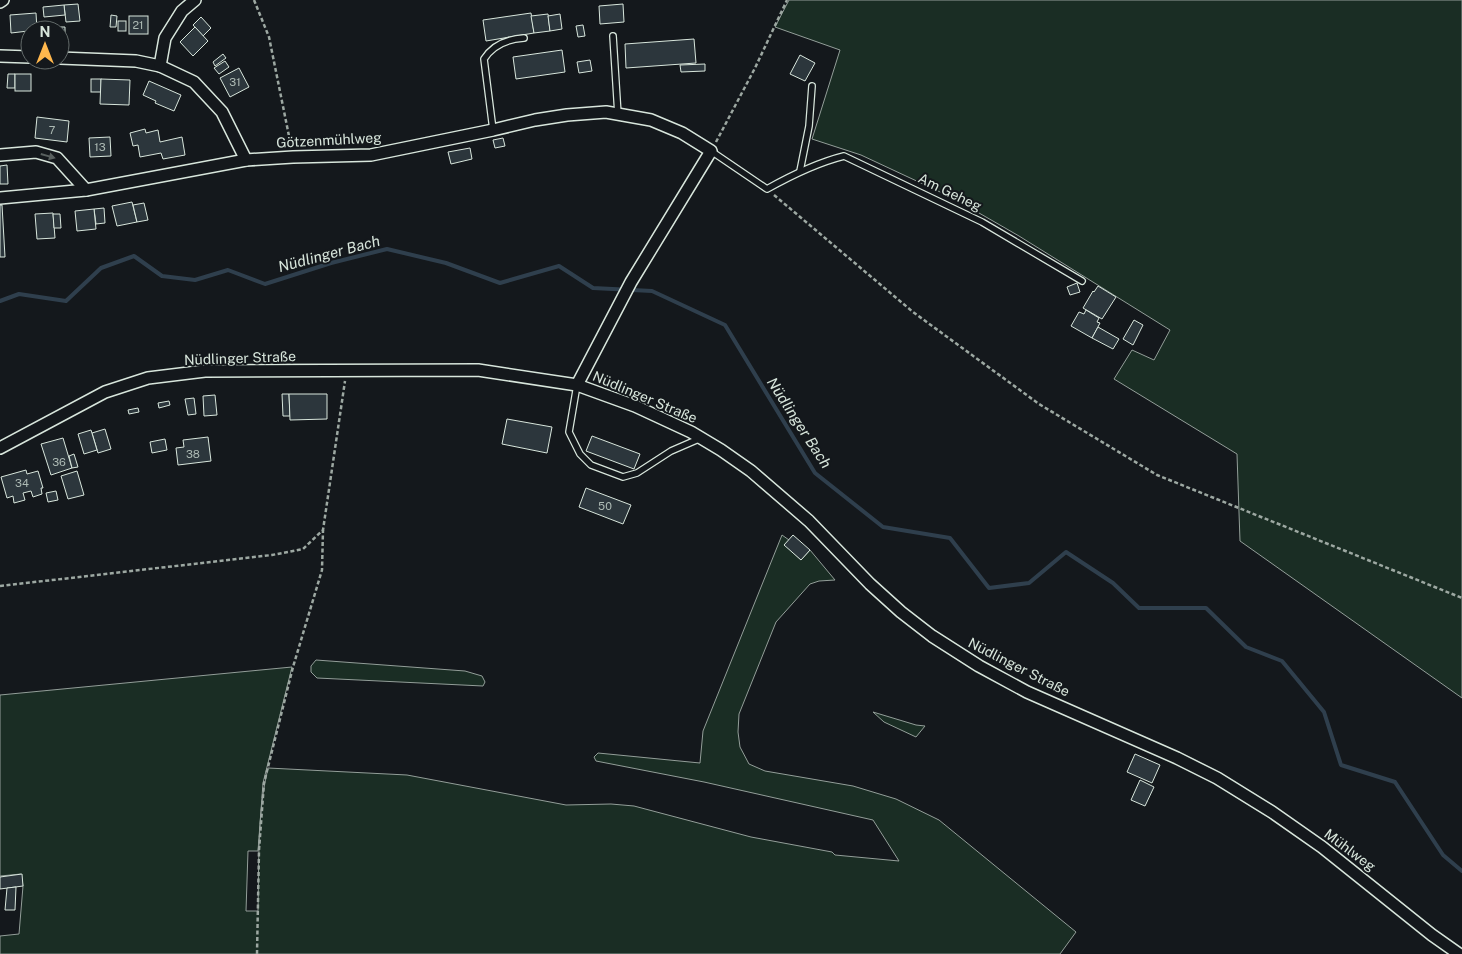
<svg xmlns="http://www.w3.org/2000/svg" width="1462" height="954" font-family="'Public Sans',sans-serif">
<rect width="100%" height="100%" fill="#14181c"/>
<g fill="#1a2d24" stroke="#939e99">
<polygon points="789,0 1462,0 1462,698 1240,541 1237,454 1114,379 1132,350 1154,360 1170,330 1019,236 953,198 861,155 812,139 840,50 775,27"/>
<path d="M782,535l7,5 -4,5 16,15 9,-10 25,30 -16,1 -9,3 -34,38 -37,92 -1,18 2,15 9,17 16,7 88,15 43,13 43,21 137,112 -16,22h-1060v-18l19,-2 4,-48 -2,-12 -21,2v-181l292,-28 -29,116 -5,68h-10l-2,60h12c1,-44 -1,-100 10,-143l139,7 159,30 45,-1 23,2 117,31 81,15 3,3 64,6 -26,-41 -169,-38 -108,-21 -2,-4 4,-4 102,10 3,-32z"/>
<polygon points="316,660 465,671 482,676 485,682 483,686 317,678 311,672 311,666"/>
<polygon points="873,712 916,725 925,726 916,737 884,722"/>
</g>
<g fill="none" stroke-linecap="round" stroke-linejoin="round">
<polyline stroke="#2f3f4d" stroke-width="4" points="0,301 19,294 66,301 101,268 134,256 162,276 195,280 228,270 265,284 331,263 387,249 446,263 500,283 559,266 593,288 652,291 725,325 815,473 883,527 950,538 989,588 1029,583 1066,552 1113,583 1139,608 1206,608 1246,647 1282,661 1324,712 1341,765 1395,782 1443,855 1462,871"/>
</g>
<g fill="#2c363c" stroke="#d8e6dc">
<polygon points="78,4 80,21 66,22 64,5"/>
<polygon points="623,4 624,22 600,24 599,6"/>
<polygon points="64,5 65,15 44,17 43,7"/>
<polygon points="36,13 37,30 11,33 10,15"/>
<polygon points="531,13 534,33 486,41 483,20"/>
<polygon points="548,14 550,31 534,33 531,16"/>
<polygon points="560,14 562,29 550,31 548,16"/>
<polygon points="111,15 117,16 116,27 110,27"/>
<rect x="129" y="16" width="19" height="18"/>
<polygon points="201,17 211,28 203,36 193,25"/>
<rect x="118" y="21" width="8" height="10"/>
<polygon points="583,25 585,36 578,37 576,26"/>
<polygon points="56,27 65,27 65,40 60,40 60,30 56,30"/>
<polygon points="195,27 208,41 193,56 180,42"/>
<polygon points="694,39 696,63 626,68 625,44"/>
<polygon points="562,50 565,72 516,79 513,57"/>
<polygon points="223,54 226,58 215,66 213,62"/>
<polygon points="800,55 815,63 805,81 790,74"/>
<polygon points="590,60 592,71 579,73 577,62"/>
<polygon points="225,61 229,67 219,74 214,68"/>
<polygon points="705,64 705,71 681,72 680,65"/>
<polygon points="239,68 249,87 230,97 220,78"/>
<polygon points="8,74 15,74 15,88 7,88"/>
<rect x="15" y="74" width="16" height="17"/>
<rect x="91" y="79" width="10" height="13"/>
<polygon points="101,79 130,80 129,105 100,104"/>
<polygon points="149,81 181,95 174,111 155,103 156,101 143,95"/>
<polygon points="37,117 69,121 67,142 35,138"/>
<polygon points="145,129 146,133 158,130 160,142 182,137 185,155 163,159 161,153 140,157 138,145 133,146 130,133"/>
<polygon points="110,137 111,156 90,157 89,138"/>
<polygon points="503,138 505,146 495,148 493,140"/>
<polygon points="470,148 472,159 451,164 448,152"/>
<polygon points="7,165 8,184 0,184 0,166"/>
<polygon points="132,202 137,222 117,226 112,206"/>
<polygon points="144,203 148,220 137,222 133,205"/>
<polygon points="0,205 2,205 5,257 0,257"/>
<polygon points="104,208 105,223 96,224 94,209"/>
<polygon points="94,209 96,229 77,231 75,211"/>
<polygon points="53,213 55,238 37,239 35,214"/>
<polygon points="53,214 60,214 61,228 54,228"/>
<polygon points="1077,283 1080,292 1070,295 1067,287"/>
<polygon points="1098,286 1116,297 1102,319 1083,308 1093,291 1094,292"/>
<polygon points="1086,310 1099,318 1097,322 1100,323 1092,338 1071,326 1079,312 1084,314"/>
<polygon points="1134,320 1143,325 1133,345 1123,339"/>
<polygon points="1098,327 1119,339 1113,349 1092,338"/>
<polygon points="282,394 289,394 290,416 283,416"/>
<polygon points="289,394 327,394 327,419 290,420"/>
<polygon points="215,395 217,415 204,416 203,396"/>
<polygon points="194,398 196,414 188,415 185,399"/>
<polygon points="169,401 170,405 159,408 158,403"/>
<polygon points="138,408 139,412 129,414 128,410"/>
<polygon points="507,419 552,427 547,453 502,444"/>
<polygon points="105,429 111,449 98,453 92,433"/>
<polygon points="91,430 97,450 84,454 78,434"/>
<polygon points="592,436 640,454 634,469 586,451"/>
<polygon points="208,437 211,461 178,465 176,448 184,447 183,440"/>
<polygon points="63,438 72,468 51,475 41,444"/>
<polygon points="165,439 167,450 152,453 150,442"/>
<polygon points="74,454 78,467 72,468 69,456"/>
<polygon points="26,470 27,474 38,471 43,488 41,488 42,494 33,497 31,491 23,493 25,500 14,503 13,496 7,498 1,477"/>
<polygon points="77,471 84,495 68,499 61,476"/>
<polygon points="586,488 631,505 623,524 579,507"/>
<polygon points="56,491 58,500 48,502 46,493"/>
<polygon points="793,535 810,550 801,560 784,545"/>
<polygon points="1135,754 1160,765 1152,783 1127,772"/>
<polygon points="1140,780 1154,787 1145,806 1131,800"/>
<polygon points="22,874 23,886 0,889 0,877"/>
<polygon points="16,887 15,910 5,910 7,888"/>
</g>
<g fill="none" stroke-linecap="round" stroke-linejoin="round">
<g stroke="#d8e6dc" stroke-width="8">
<g id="lane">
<polyline points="613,36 618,115"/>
<path d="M493,130l-9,-71c9,-14 24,-20 40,-21"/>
<path d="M711,151l56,38c25,-14 49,-26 77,-33l138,66 100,59"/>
<polyline points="800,171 809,126 812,86"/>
<polyline points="577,385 569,432 580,454 591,465 623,477 637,473 671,451 701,438"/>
</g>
</g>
<g stroke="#d8e6dc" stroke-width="14">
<g id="street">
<polyline points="0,2 3,0"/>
<polyline points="0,56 30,57"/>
<polyline points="60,58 136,61 160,66 194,82 222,112 246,160"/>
<polyline points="160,66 165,38 182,11 195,0"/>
<polyline points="0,155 36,152 57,158 86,190"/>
<polyline points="0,198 86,190 246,160 293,157 371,155 493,130 535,120 567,115 606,112 651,120 682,133 711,151 631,282 577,385"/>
<polyline points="0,448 105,392 148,378 205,371 478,370 577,385 635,406 691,432 721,450 751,471 809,521 870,584 901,612 932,636 979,666 1027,692 1177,758 1217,778 1272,812 1322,847 1432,935 1459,954"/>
</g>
</g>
<g stroke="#9da8a2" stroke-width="2.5" stroke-dasharray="4 2.5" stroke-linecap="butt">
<polyline points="254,0 269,37 291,146"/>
<polyline points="716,142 755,68 787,0"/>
<polyline points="774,195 913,312 1039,404 1157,475 1462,598"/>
<polyline points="0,586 272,555 303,549 323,530 345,381"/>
<polyline points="257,954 259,850 264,783 293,667 322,570 323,530"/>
</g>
<use href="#lane" stroke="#14181c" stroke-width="5.5"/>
<use href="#street" stroke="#14181c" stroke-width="11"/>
</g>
<defs><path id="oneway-solid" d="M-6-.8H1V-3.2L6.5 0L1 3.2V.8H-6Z" transform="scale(1.25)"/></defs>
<use fill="#59605f" href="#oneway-solid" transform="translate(48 156) rotate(16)"/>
<g text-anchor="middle" stroke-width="4" stroke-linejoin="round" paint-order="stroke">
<g font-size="11" fill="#adbab4">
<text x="138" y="29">21</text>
<text x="235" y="86">31</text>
<text x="52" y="134">7</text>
<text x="100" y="151">13</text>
<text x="193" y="458">38</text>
<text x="59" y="466">36</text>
<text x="22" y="487">34</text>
<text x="605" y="510">50</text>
</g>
<g font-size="14" fill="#d8e6dc" stroke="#14181c">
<text transform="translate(329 140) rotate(-3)" y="5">Götzenmühlweg</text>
<text transform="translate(950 192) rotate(26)" y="5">Am Geheg</text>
<text transform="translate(240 358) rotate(-2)" y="5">Nüdlinger Straße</text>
<text transform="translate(645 397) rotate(23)" y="5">Nüdlinger Straße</text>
<text transform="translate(1019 667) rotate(27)" y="5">Nüdlinger Straße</text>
<text transform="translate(1350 850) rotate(37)" y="5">Mühlweg</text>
</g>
<g font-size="15" font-style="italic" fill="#d8e6dc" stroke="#14181c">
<text transform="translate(329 254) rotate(-15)" y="5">Nüdlinger Bach</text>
<text transform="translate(799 423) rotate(57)" y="5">Nüdlinger Bach</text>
</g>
</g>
<g transform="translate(45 45)"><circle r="24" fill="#14181c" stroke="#626a69"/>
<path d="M0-4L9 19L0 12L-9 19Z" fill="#ffb74d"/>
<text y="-8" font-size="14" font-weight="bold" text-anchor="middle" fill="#d8e6dc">N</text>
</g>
</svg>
